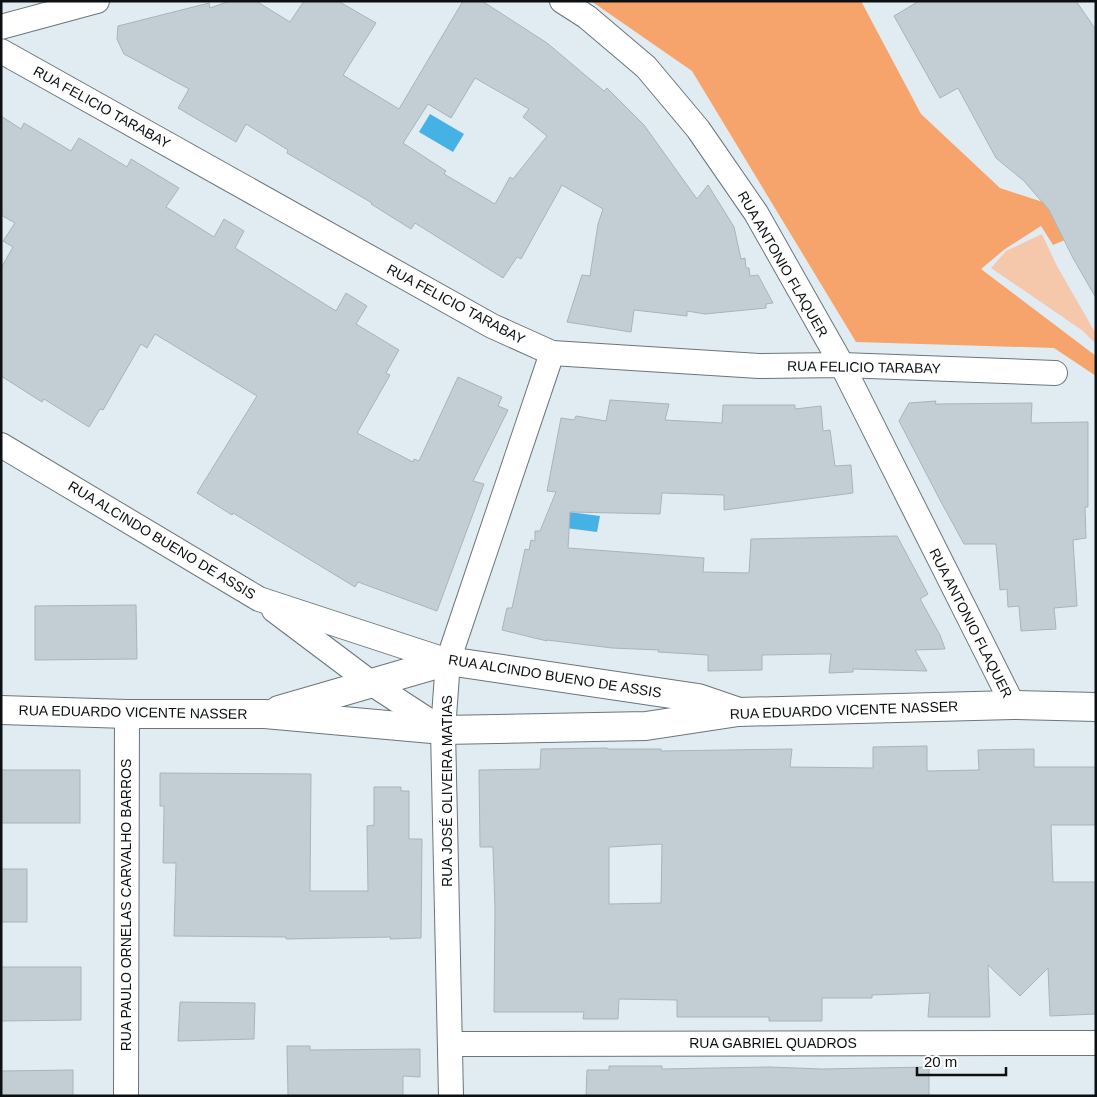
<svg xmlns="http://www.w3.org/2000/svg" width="1097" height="1097" font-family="Arial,sans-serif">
<rect width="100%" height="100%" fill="#e1ecf2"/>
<polygon fill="#f6c8ab" points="1042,234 1057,266 1096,334 1096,344 1083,331 991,268 1006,251"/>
<polygon fill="#f6a46c" points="591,1 861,1 921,114 1000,188 1055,206 1065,240 1053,245 1041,226 1005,249 981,269 1096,356 1096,376 1054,348 856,342 692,71"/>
<g fill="#45b1e4">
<polygon points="430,114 464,134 453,152 419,132"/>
<polygon points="569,512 600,516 597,532 566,528"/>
</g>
<g fill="#c3ced4" stroke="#a9b4ba" fill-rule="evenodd">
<path d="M230,1h26l34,21 14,-21h34l38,22 -33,52 56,34 64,-108h19l65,42 57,48 3,-3 37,37 53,74 11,-14 26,42 7,32 4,-1 1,10h3l1,8 8,-1 15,28 -7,1v4l-61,6 -18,-3v5l-53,-6 -3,22 -64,-10 15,-47 8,1 8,-52 5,-15 -41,-24 -41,74 -4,-2 -14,21 -88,-55 -4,6 -40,-25 1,-1 -85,-50 1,-3 -42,-26 -10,18 -58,-34 11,-19 -65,-35 -7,-15 1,-13 91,-23 1,5zM475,78l54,31 -6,8 24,19 -34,43 -3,-2 -15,27 -51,-30 2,-3 -43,-28 25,-39 23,14z"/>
<polygon points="919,1 1076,1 1096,30 1096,298 1073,258 1049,210 1024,181 996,158 958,88 940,98 894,16"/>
<polygon points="1,116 21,129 24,123 71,151 79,138 127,167 131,159 179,188 166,207 214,237 224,219 244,231 235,248 336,311 346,293 367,306 356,324 399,350 386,373 390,375 357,433 413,462 414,459 419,461 458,377 502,397 498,406 508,410 473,481 484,484 437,611 358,582 355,587 233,513 232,515 197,493 257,396 155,334 147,348 141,344 103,410 100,409 89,427 44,399 42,402 1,376 1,268 13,247 3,241 15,223 1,215"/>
<polygon points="610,400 669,404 665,420 722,423 723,405 795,405 795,409 821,406 823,431 830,430 835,466 851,465 853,493 724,510 724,495 662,493 660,514 570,512 568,548 704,558 703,572 749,573 751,539 897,536 928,594 920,599 940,635 945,649 915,650 927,671 853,669 853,672 829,673 831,654 819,654 762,655 762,670 708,671 708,655 658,652 659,650 612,648 547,640 547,641 502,630 507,608 512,608 525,549 529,550 531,540 535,541 535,531 540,531 556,492 547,491 561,418 574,420 576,416 606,421"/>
<polygon points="936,401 935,404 1032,403 1031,423 1088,422 1088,507 1085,507 1086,538 1073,540 1077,606 1054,608 1056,629 1021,631 1019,606 1008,607 1007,589 1000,590 996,544 964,544 940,500 899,421 909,403"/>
<polygon points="136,605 137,659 35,660 35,606"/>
<path d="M927,746v25l52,-1 -1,-20 56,-1v18h62v58h-45l2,57h43v132l-46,2 -2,-48 -28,28 -32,-31 2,52h-62l2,-24 -58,2v3h-50v23h-53v-4h-92v-17l-58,-1 -1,20h-35l1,-7h-90l1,-103 -2,-62h-13l-1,-77 61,-1 1,-20 66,-1 1,1h53v2l131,-2 -2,18 83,1v-21zM662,844l-1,59 -52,1v-57z"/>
<rect x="1" y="770" width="79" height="53"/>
<polygon points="160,773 311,774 310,891 368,891 367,826 374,825 374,787 401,787 401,791 409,791 409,839 422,839 421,938 390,939 391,937 286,939 286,937 174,936 176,863 163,863 164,811 164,806 160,806"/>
<rect x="1" y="869" width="26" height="53"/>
<polygon points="1,967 81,967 81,1020 1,1021"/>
<polygon points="180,1002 255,1003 254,1039 178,1041"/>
<polygon points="287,1046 310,1046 310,1050 420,1049 420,1077 403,1076 403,1096 288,1096"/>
<polygon points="609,1066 662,1066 662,1069 769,1067 822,1069 929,1067 929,1096 586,1096 587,1070 609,1070"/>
<polygon points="73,1070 73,1096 1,1096 1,1071"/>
</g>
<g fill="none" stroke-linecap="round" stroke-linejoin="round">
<g stroke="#6b757a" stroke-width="26">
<g id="minor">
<polyline points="562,1 587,17 646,67 698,129 756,213 842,365 1013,705"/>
<polyline points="1,27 97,1"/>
<polyline points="1,51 492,326 552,353 759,366 842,365 1055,373"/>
<polyline points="1,445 259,599 448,661"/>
<polyline points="274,610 371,683 443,730"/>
<polyline points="450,1044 1096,1043"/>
<polyline points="126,1096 127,714"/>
<polyline points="451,1096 443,730 448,661 552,353"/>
</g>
</g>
<g stroke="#6b757a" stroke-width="30">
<g id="tertiary">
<polyline points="1,710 127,714 265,714 443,730 646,726 738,712 1013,705 1096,707"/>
<polyline points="279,710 448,661 698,698 736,711"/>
</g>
</g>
<use href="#minor" stroke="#fff" stroke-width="24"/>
<use href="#tertiary" stroke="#fff" stroke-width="28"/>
</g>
<g text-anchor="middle" stroke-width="4.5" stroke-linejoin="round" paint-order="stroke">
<g font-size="14" fill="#0c1012" stroke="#fff">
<text transform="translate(102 107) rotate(29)" y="5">RUA FELICIO TARABAY</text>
<text transform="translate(783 264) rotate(60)" y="5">RUA ANTONIO FLAQUER</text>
<text transform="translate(456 304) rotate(28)" y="5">RUA FELICIO TARABAY</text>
<text transform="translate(864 367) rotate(1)" y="5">RUA FELICIO TARABAY</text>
<text transform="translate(162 540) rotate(31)" y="5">RUA ALCINDO BUENO DE ASSIS</text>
<text transform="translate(971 623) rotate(63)" y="5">RUA ANTONIO FLAQUER</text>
<text transform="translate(555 676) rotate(9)" y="5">RUA ALCINDO BUENO DE ASSIS</text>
<text transform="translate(844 710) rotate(-2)" y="5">RUA EDUARDO VICENTE NASSER</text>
<text transform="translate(133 712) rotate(1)" y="5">RUA EDUARDO VICENTE NASSER</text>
<text transform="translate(447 791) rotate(-90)" y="5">RUA JOSÉ OLIVEIRA MATIAS</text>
<text transform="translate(126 905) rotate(-90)" y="5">RUA PAULO ORNELAS CARVALHO BARROS</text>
<text x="773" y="1048">RUA GABRIEL QUADROS</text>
</g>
</g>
<rect width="1097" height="1097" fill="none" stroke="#0c1012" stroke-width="5"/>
<path d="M917 1067v8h89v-8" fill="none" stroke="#0c1012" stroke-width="2.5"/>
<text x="924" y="1067" font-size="15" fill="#0c1012" stroke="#ffffff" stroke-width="4" paint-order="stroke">20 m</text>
</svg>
